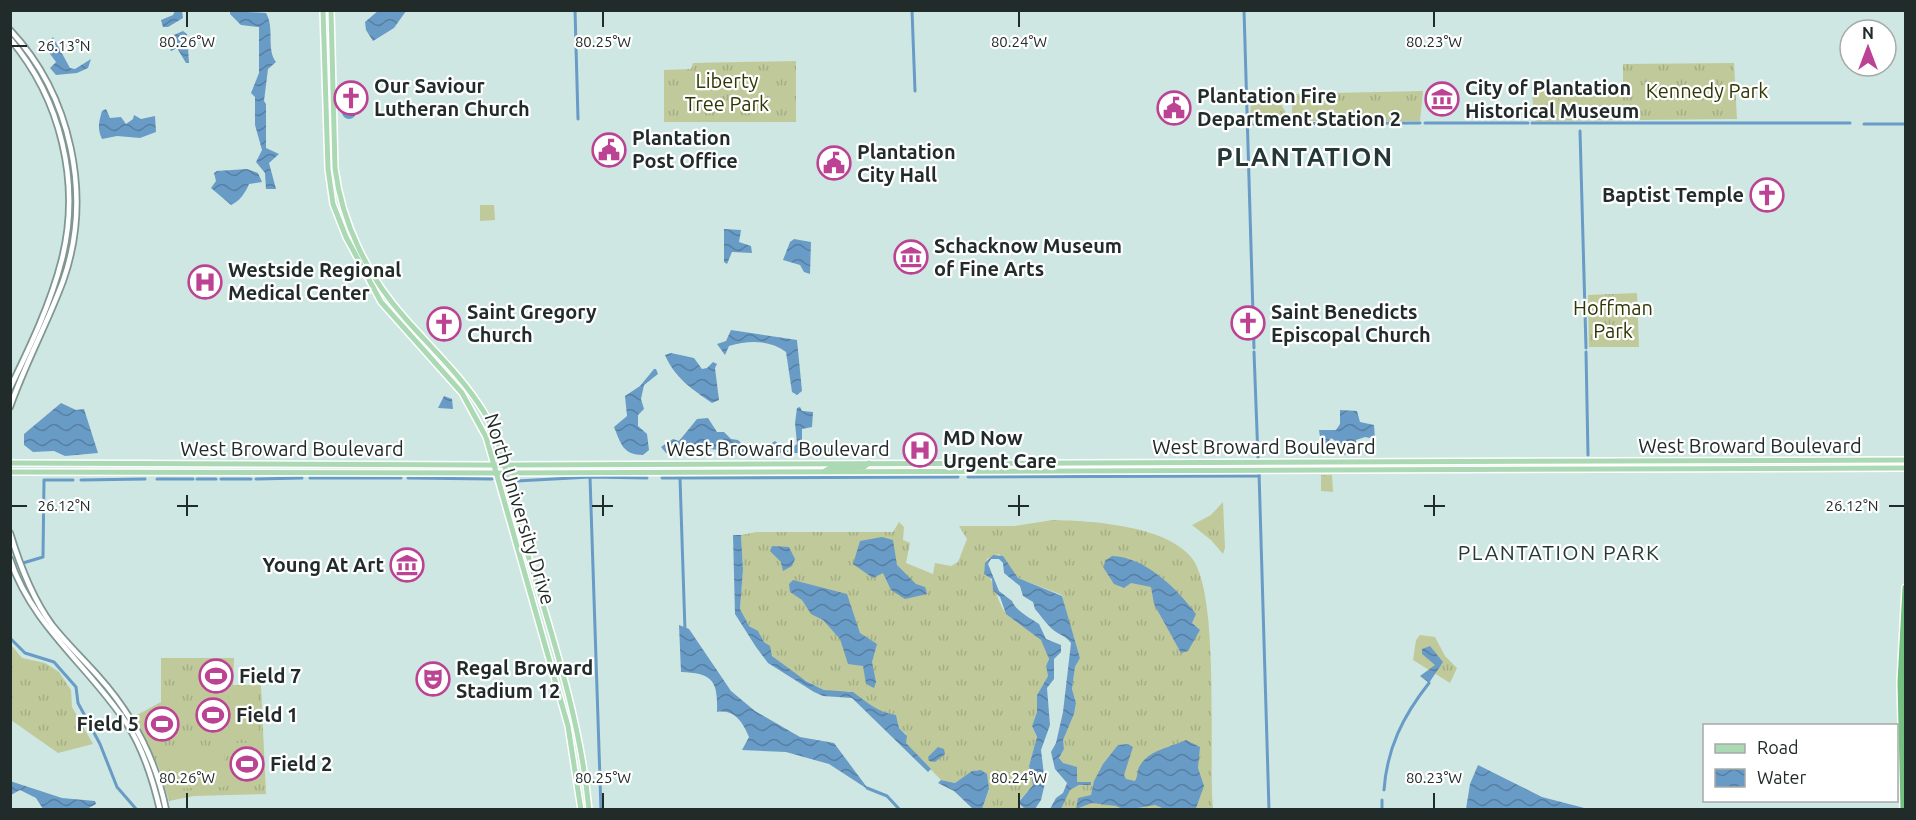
<svg xmlns="http://www.w3.org/2000/svg" width="1916" height="820" font-family="Ubuntu,sans-serif">
<defs>
<pattern id="grass-tufts" width="24" height="20" patternUnits="userSpaceOnUse" patternTransform="scale(1.5)"><rect width="24" height="20" fill="#c0c99a"/><path d="M3 7l-1-3M5 7V3M7 7l1-3M15 17l-1-3M17 17v-4M19 17l1-3" fill="none" stroke="#a5ad85"/></pattern>
<pattern id="water-waves" width="16" height="10" patternUnits="userSpaceOnUse" patternTransform="scale(1.5)"><rect width="16" height="10" fill="#699bc7"/><path d="M0 5q4-4 8 0t8 0" fill="none" stroke="#567fa2"/></pattern>
</defs>
<rect width="100%" height="100%" fill="#cee7e2"/>
<g fill="url(#grass-tufts)">
<polygon points="796,61 796,122 664,122 664,70 691,69 693,63"/>
<polygon points="1734,63 1737,119 1535,121 1531,86 1623,84 1623,64"/>
<polygon points="1423,91 1420,121 1292,121 1292,107 1288,94"/>
<polygon points="1251,97 1277,97 1285,111 1286,121 1250,122"/>
<polygon points="1637,293 1639,347 1589,347 1588,295"/>
<polygon points="1321,475 1332,475 1333,492 1321,491"/>
<polygon points="1223,502 1225,548 1223,554 1211,540 1192,525 1211,515"/>
<path d="M1053,520c39,1 111,5 138,37 30,35 17,200 22,252h-152l8,-19 10,-5h12v-3h-14v-14l-15,-5 -3,-5 5,-9 -2,-9 12,-26 2,-11 -4,-14 3,-22 5,-9c-6,-21 -13,-41 -18,-63l-44,-17 -19,-24 -12,5 -3,12c12,10 12,29 21,41 10,11 28,19 38,30 3,4 4,12 6,17l-3,7 2,10 -11,19v17l-5,14 5,12 -8,28 4,19 -13,15 -1,6 6,3h-43l7,-19 -5,-18 -8,-2 -21,13 -14,-3 -35,-36v-10l-7,-6 -3,-13 -14,-2 -33,-22 -12,2 -13,-3 -28,-15 -24,-19 -13,-23 -12,-9 -7,-15 3,-39 -2,-35 16,-3h136l6,-10 5,5 -1,13 7,3 -4,20 27,11 2,-11 16,3 7,-4 9,-23 -8,-13h56z"/>
<polygon points="1420,635 1435,637 1445,656 1457,668 1450,683 1413,660 1416,640"/>
<polygon points="11,645 22,658 45,663 59,672 71,690 72,707 93,744 58,753 11,720"/>
<polygon points="161,658 234,658 233,685 261,685 266,794 194,796 169,801 159,768 135,716 161,702"/>
</g>
<g fill="#c0c99a">
<polygon points="1599,93 1599,109 1560,110 1559,95"/>
<circle cx="1550" cy="103" r="8"/>
<polygon points="480,205 494,205 495,220 480,221"/>
<polygon points="229,666 230,685 203,686 203,667"/>
<rect x="198" y="691" width="30" height="49"/>
<rect x="235" y="693" width="23" height="42"/>
<polygon points="171,710 172,737 153,737 152,711"/>
<polygon points="236,743 258,743 259,784 237,785"/>
<polygon points="194,746 194,788 175,789 173,747"/>
<rect x="201" y="746" width="23" height="41"/>
</g>
<g fill="url(#water-waves)">
<polygon points="379,10 406,11 394,28 373,41 366,30 365,22"/>
<polygon points="175,11 182,11 183,18 168,27 163,27 161,20 173,15"/>
<path d="M230,11l36,2c9,15 0,36 10,49l-8,7 -4,32 2,3v44l13,6 -10,9 7,26h-10l-1,-16 -9,-11 6,-12 -7,-25v-28l-4,-4 8,-20v-46l-18,-2 -11,-11z"/>
<polygon points="183,31 187,34 189,63 186,63 177,48 171,51 166,42 167,38"/>
<polygon points="53,37 70,68 75,69 91,59 88,68 77,73 56,75 50,68 56,62 45,47"/>
<circle cx="349" cy="112" r="7"/>
<path d="M106,109l4,9 11,-1 5,7 7,-5 1,-4 7,4 14,-3 1,16 -16,6 -23,-2 -15,3c-5,-10 -3,-18 0,-28z"/>
<path d="M247,169l11,4 4,9 -13,2c-3,8 -10,18 -18,21l-20,-17 5,-7 -2,-8 3,-2z"/>
<polygon points="724,229 741,230 739,242 751,246 752,253 732,252 727,264 724,262"/>
<polygon points="794,239 811,242 810,274 804,272 800,265 783,260 790,242"/>
<path d="M731,330l66,10 5,51 -5,4 -5,-3 -6,-40c-17,-12 -36,-12 -57,-6l-4,9 -8,-11 9,-3z"/>
<path d="M671,353l23,5 8,11 5,-1 6,-6 4,2 -2,4 4,32 -7,3c-19,-13 -38,-26 -47,-48z"/>
<path d="M654,369h2l2,5 -14,11 -3,14 3,10 -6,6v11l9,8 2,16 -6,5c-20,0 -22,-11 -29,-28l13,-11 -2,-20 15,-10z"/>
<polygon points="444,396 452,399 453,409 438,408"/>
<polygon points="61,403 76,410 84,409 98,453 65,456 54,451 33,452 24,445 24,434"/>
<path d="M800,407l2,4 11,1 -1,15 -10,2v12l5,5 21,1 3,3 -3,3h-103c-22,-11 -37,3 -59,0l-5,-6 12,-8 6,2 18,-22 11,-1 9,14h7l7,7 7,1 6,6h23l8,-5 12,10 10,-7 -2,-21 2,-15z"/>
<polygon points="1340,410 1357,411 1360,422 1374,425 1375,439 1365,437 1356,440 1356,453 1342,455 1345,447 1331,438 1322,450 1319,430 1336,430 1340,424"/>
<path d="M733,535h8l2,35 -3,39 9,17 9,5 6,11 6,4 2,10 34,25 18,9 29,2c15,11 24,20 43,23l3,13 8,8 -1,7 25,26 -3,3 -76,-74 -29,-2 -9,-4 -46,-29 -12,-16 -21,-33z"/>
<polygon points="882,537 893,540 897,565 916,584 925,587 927,594 905,599 891,590 883,573 873,578 853,564 860,541"/>
<polygon points="772,546 789,547 795,559 792,566 783,571 781,562 770,551"/>
<path d="M993,555l10,1 15,22 44,18 18,62 -5,9 -3,22 4,14 -2,11 -11,26 1,9 -5,9 4,5 14,4v15h14v3h-12l-9,5 -9,19h-11l6,-11 7,-5 4,-10 -12,-14 -4,-17 5,-9 7,-31 8,-69c-7,-9 -13,-8 -20,-15 -6,-6 -10,-12 -16,-19l-2,-7 -10,-6 -3,-10 -16,-13 -1,-10 -4,-4h-8l-3,5 11,27 13,10c4,10 18,17 27,23l7,15 15,6v7l-7,7v20l-7,9 3,37 -9,25 4,33 -4,17 -6,9h-10l-7,-6 15,-18 -4,-19 8,-29 -5,-11 5,-14v-17l11,-19 -2,-10 3,-7 -8,-19 -35,-26 -6,-17 -7,-7 -1,-11 -8,-5 1,-11z"/>
<path d="M1112,556c34,1 66,34 84,58l-4,9 8,7 -12,21 -7,2 -27,-49 -3,-17 -20,-4 -7,5 -10,-4 -11,-17 3,-7z"/>
<polygon points="793,580 847,594 860,633 877,644 872,662 876,682 874,688 866,684 863,666 848,664 840,639 823,620 811,614 802,600 790,592 789,584"/>
<path d="M679,625l10,4 42,62 24,20 45,26 34,6 35,47 -40,-26 -43,-12 -44,-2 7,-13c-6,-14 -14,-28 -32,-25 1,-31 -4,-39 -36,-40z"/>
<polygon points="1430,646 1443,662 1429,683 1420,676 1435,665 1422,654 1422,649"/>
<path d="M1186,740l14,7 -2,21 6,18 -8,22 -31,1 -10,-4 -30,5 -9,-4 -24,-3 -16,6 2,-11 13,-3 3,-14 9,-17 15,-19 10,-1 5,3 -9,28 2,4 9,2c3,-5 2,-9 4,-14 10,-18 31,-19 47,-27z"/>
<polygon points="938,747 944,749 945,754 935,762 929,761 928,757"/>
<polygon points="1478,765 1542,797 1588,809 1466,809 1470,784"/>
<polygon points="981,770 987,774 989,789 982,809 973,809 954,791 938,783 941,780 955,783 972,771"/>
<polygon points="10,781 62,798 95,801 96,804 87,809 43,809 36,798 20,790 11,795"/>
</g>
<g fill="none" stroke-linecap="round" stroke-linejoin="round">
<g stroke="#699bc7" stroke-width="3">
<polyline points="575,10 578,119"/>
<polyline points="912,10 915,91"/>
<polyline points="1244,10 1254,348"/>
<polyline points="1425,123 1528,123"/>
<polyline points="1532,123 1850,123"/>
<polyline points="1246,124 1420,123"/>
<polyline points="1864,124 1906,124"/>
<polyline points="1580,131 1586,348"/>
<polyline points="1254,352 1258,458"/>
<polyline points="1586,352 1588,455"/>
<polyline points="1259,472 1269,810"/>
<polyline points="590,477 601,810"/>
<polyline points="968,477 1259,476"/>
<polyline points="310,478 401,478"/>
<polyline points="408,478 492,479"/>
<polyline points="662,478 958,477"/>
<polyline points="680,478 685,631"/>
<polyline points="157,479 193,479"/>
<polyline points="197,479 216,479"/>
<polyline points="221,479 251,479"/>
<polyline points="256,479 302,478"/>
<polyline points="81,480 145,479"/>
<polyline points="517,481 590,477 647,478"/>
<polyline points="23,563 43,557 44,480 73,480"/>
<polyline points="10,638 25,653 54,662 76,687 78,703 100,744 117,787 137,810"/>
<polyline points="867,788 887,796 900,810"/>
<path d="M1384,790c3,-42 19,-74 45,-107"/>
<polyline points="1382,810 1382,800"/>
</g>
<g stroke="#7f9691" stroke-width="8">
<g id="secondary">
<path d="M10,30c61,65 83,166 53,251 -16,43 -38,83 -53,126"/>
<path d="M10,39c51,60 71,144 52,220 -11,44 -32,88 -52,129"/>
<path d="M10,533c10,33 22,65 42,92 14,18 31,34 46,51 35,39 58,83 68,134"/>
<path d="M10,559c22,67 80,108 117,165 17,26 26,56 33,86"/>
</g>
</g>
<g stroke="#fff" stroke-width="8">
<g id="primary">
<polyline points="323,10 328,169 333,204 346,237 381,302 462,393 486,437 568,726 581,810"/>
<path d="M331,10l4,158c7,55 33,109 70,150 27,31 57,58 79,94 20,33 25,79 36,116 27,93 60,185 69,282"/>
<polyline points="10,463 488,465 1906,460"/>
<polyline points="825,471 830,468 864,467 869,463"/>
<polyline points="10,472 497,473 1906,468"/>
</g>
</g>
<g stroke="#fff" stroke-width="10">
<polyline id="motorway" points="1904,810 1901,682 1906,588"/>
</g>
<use href="#secondary" stroke="#fff" stroke-width="4.5"/>
<use href="#primary" stroke="#abd9b3" stroke-width="5"/>
<use href="#motorway" stroke="#73c081" stroke-width="7"/>
</g>
<path fill="none" stroke="#212b29" stroke-width="2" d="M187,12v15M603,12v15M1019,12v15M1434,12v15M12,46h15M187,495v21M603,495v21M1019,495v21M1434,495v21M12,506h15M177,506h21M592,506h21M1008,506h21M1424,506h21M1889,506h15M187,793v15M603,793v15M1019,793v15M1434,793v15"/>
<defs>
<g id="church-ring" transform="scale(1.725)"><circle r="9.5" fill="#fff" stroke="#bc4293" stroke-width="1.5"/><path d="M-1.2-6h2.4v3.5h3.3v2.4h-3.3V6h-2.4V-.1h-3.3v-2.4h3.3Z" fill="#bc4293"/></g>
<g id="museum-ring" transform="scale(1.725)"><circle r="9.5" fill="#fff" stroke="#bc4293" stroke-width="1.5"/><path d="M0-6L6-3V-2H-6V-3ZM-5-1h2V3h-2ZM-1-1h2V3h-2ZM3-1h2V3H3ZM-6 4H6V6H-6Z" fill="#bc4293"/></g>
<g id="civic-ring" transform="scale(1.725)"><circle r="9.5" fill="#fff" stroke="#bc4293" stroke-width="1.5"/><path d="M-.6-6.5H3V-4.5H.6V-3L4-1V1h2V6H-6V1h2V-1L-.6-3ZM-1.2 2.5V6h2.4V2.5Z" fill="#bc4293"/></g>
<g id="hospital-ring" transform="scale(1.725)"><circle r="9.5" fill="#fff" stroke="#bc4293" stroke-width="1.5"/><path d="M-5-5h3v3.5h4V-5h3V5h-3V1.5h-4V5h-3Z" fill="#bc4293"/></g>
<g id="stadium-ring" transform="scale(1.725)"><circle r="9.5" fill="#fff" stroke="#bc4293" stroke-width="1.5"/><path d="M0-5a6.5 5 0 1 0 0 10a6.5 5 0 1 0 0-10ZM-3.5-1.8h7v3.6h-7Z" fill="#bc4293"/></g>
<g id="theatre-ring" transform="scale(1.725)"><circle r="9.5" fill="#fff" stroke="#bc4293" stroke-width="1.5"/><path d="M-5-5.5Q0-4 5-5.5V0Q5 5 0 6Q-5 5-5 0ZM-3.3-2.5H-1v1.5H-3.3ZM1-2.5H3.3v1.5H1ZM-2.8 1Q0 5.5 2.8 1Z" fill="#bc4293"/></g>
</defs>
<g fill-rule="evenodd">
<use href="#church-ring" x="351" y="98"/>
<use href="#museum-ring" x="1442" y="99"/>
<use href="#civic-ring" x="1174" y="108"/>
<use href="#civic-ring" x="609" y="150"/>
<use href="#civic-ring" x="834" y="163"/>
<use href="#church-ring" x="1767" y="195"/>
<use href="#museum-ring" x="911" y="257"/>
<use href="#hospital-ring" x="205" y="282"/>
<use href="#church-ring" x="1248" y="323"/>
<use href="#church-ring" x="444" y="324"/>
<use href="#hospital-ring" x="920" y="450"/>
<use href="#museum-ring" x="407" y="565"/>
<use href="#stadium-ring" x="216" y="676"/>
<use href="#theatre-ring" x="433" y="679"/>
<use href="#stadium-ring" x="213" y="715"/>
<use href="#stadium-ring" x="162" y="724"/>
<use href="#stadium-ring" x="247" y="764"/>
</g>
<g text-anchor="middle" stroke-width="4.5" stroke-linejoin="round" paint-order="stroke">
<g font-size="20" fill="#303604" stroke="#fff">
<text x="727" y="88">Liberty<tspan x="727" dy="23">Tree Park</tspan></text>
<text x="1707" y="98">Kennedy Park</text>
<text x="1613" y="315">Hoffman<tspan x="1613" dy="23">Park</tspan></text>
</g>
<g font-size="20" font-weight="bold" fill="#212b29" stroke="#fff" text-anchor="start">
<text x="374" y="93">Our Saviour<tspan x="374" dy="23">Lutheran Church</tspan></text>
<text x="1465" y="95">City of Plantation<tspan x="1465" dy="23">Historical Museum</tspan></text>
<text x="1197" y="103">Plantation Fire<tspan x="1197" dy="23">Department Station 2</tspan></text>
<text x="632" y="145">Plantation<tspan x="632" dy="23">Post Office</tspan></text>
<text x="857" y="159">Plantation<tspan x="857" dy="23">City Hall</tspan></text>
<text x="1744" y="202" text-anchor="end">Baptist Temple</text>
<text x="934" y="253">Schacknow Museum<tspan x="934" dy="23">of Fine Arts</tspan></text>
<text x="228" y="277">Westside Regional<tspan x="228" dy="23">Medical Center</tspan></text>
<text x="467" y="319">Saint Gregory<tspan x="467" dy="23">Church</tspan></text>
<text x="1271" y="319">Saint Benedicts<tspan x="1271" dy="23">Episcopal Church</tspan></text>
<text x="943" y="445">MD Now<tspan x="943" dy="23">Urgent Care</tspan></text>
<text x="384" y="572" text-anchor="end">Young At Art</text>
<text x="456" y="675">Regal Broward<tspan x="456" dy="23">Stadium 12</tspan></text>
<text x="239" y="683">Field 7</text>
<text x="236" y="722">Field 1</text>
<text x="139" y="731" text-anchor="end">Field 5</text>
<text x="270" y="771">Field 2</text>
</g>
<g font-size="20" fill="#212b29" stroke="#fff">
<text x="1750" y="453">West Broward Boulevard</text>
<text x="1264" y="454">West Broward Boulevard</text>
<text x="292" y="456">West Broward Boulevard</text>
<text x="778" y="456">West Broward Boulevard</text>
<text transform="translate(520 509) rotate(73)" y="7">North University Drive</text>
</g>
<g font-size="21" letter-spacing="1.5" fill="#243935" stroke="#fff">
<text x="1559" y="560">PLANTATION PARK</text>
</g>
<g font-size="26" font-weight="bold" letter-spacing="1.5" fill="#243935" stroke="#fff">
<text x="1305" y="166">PLANTATION</text>
</g>
</g>
<g font-size="15" text-anchor="middle" fill="#212b29" stroke="#fff" stroke-width="4.5" stroke-linejoin="round" paint-order="stroke">
<text x="187" y="47">80.26°W</text>
<text x="603" y="47">80.25°W</text>
<text x="1019" y="47">80.24°W</text>
<text x="1434" y="47">80.23°W</text>
<text x="64" y="51">26.13°N</text>
<text x="64" y="511">26.12°N</text>
<text x="1852" y="511">26.12°N</text>
<text x="187" y="783">80.26°W</text>
<text x="603" y="783">80.25°W</text>
<text x="1019" y="783">80.24°W</text>
<text x="1434" y="783">80.23°W</text>
</g>
<rect width="1916" height="820" fill="none" stroke="#212b29" stroke-width="24"/>
<rect x="1703" y="724" width="195" height="78" fill="#ffffff" stroke="#a6aaa9" stroke-width="1.5"/>
<rect x="1715" y="744" width="30" height="9" fill="#abd9b3" stroke="#a6aaa9" stroke-width="1.5"/>
<text x="1757" y="754" font-size="18" fill="#212b29">Road</text>
<rect x="1715" y="769" width="30" height="18" fill="url(#water-waves)" stroke="#a6aaa9" stroke-width="1.5"/>
<text x="1757" y="784" font-size="18" fill="#212b29">Water</text>
<g transform="translate(1868 48)"><circle r="28" fill="#ffffff" stroke="#a6aaa9" stroke-width="1.5"/>
<path d="M0-4.5L10 22L0 15L-10 22Z" fill="#bc4293"/>
<text y="-9" font-size="16" font-weight="bold" text-anchor="middle" fill="#212b29">N</text>
</g>
</svg>
